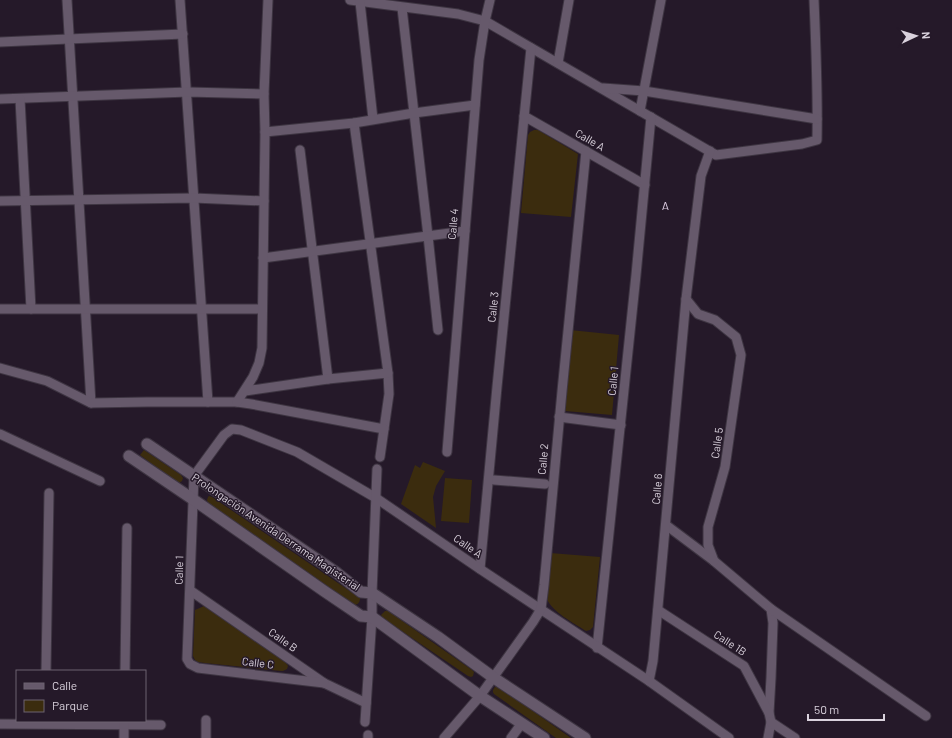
<svg xmlns="http://www.w3.org/2000/svg" width="952" height="738" font-family="Barlow,sans-serif">
<rect width="100%" height="100%" fill="#251929"/>
<g fill="#3b2c0e">
<polygon points="534,130 538,130 578,154 571,217 521,213 528,135 530,132"/>
<polygon points="570,330 619,335 612,415 565,411 564,409"/>
<polygon points="144,450 181,475 183,478 182,481 179,483 176,482 140,455"/>
<polygon points="423,462 445,471 436,486 433,497 436,528 401,504 415,465 420,468"/>
<polygon points="445,478 472,480 469,523 441,521"/>
<path d="M209,496l3,1 148,101c0,3 -1,6 -5,7l-2,-1 -145,-101 -1,-3 1,-3z"/>
<path d="M550,553l50,4 -7,70 -3,3 -4,1c-12,-8 -34,-19 -39,-32z"/>
<polygon points="204,606 285,662 288,666 287,669 283,671 281,671 205,663 198,662 195,660 193,656 195,610"/>
<polygon points="385,611 388,611 472,670 474,672 473,676 471,677 468,676 384,619 382,617 381,615"/>
<path d="M495,687h4l72,51h-15l-62,-44c-2,-3 -1,-4 1,-7z"/>
</g>
<g fill="none" stroke-linecap="round" stroke-linejoin="round">
<g stroke="#3e3542" stroke-width="11">
<g id="minor">
<polyline points="67,0 91,403"/>
<polyline points="180,0 208,402"/>
<path d="M350,0l108,14 27,7 231,134 86,-11 15,-4c1,-47 -1,-93 -3,-140"/>
<polyline points="360,2 373,119"/>
<polyline points="402,8 428,236 438,330"/>
<polyline points="0,42 183,34"/>
<polyline points="558,63 569,0"/>
<polyline points="603,88 644,91 817,119"/>
<polyline points="0,99 188,92 264,94"/>
<polyline points="20,99 31,309"/>
<polyline points="640,111 661,0"/>
<polyline points="524,116 645,185"/>
<polyline points="354,123 388,373 389,394 380,457"/>
<polyline points="265,132 354,123 414,113 475,105"/>
<polyline points="300,150 328,379"/>
<polyline points="710,151 701,176 686,299 698,314 715,320 736,337 741,355 725,467 708,527 708,545 714,561 771,609 773,623 771,678 769,713 771,722 768,738"/>
<polyline points="0,201 194,198 264,201"/>
<polyline points="263,258 465,231"/>
<polyline points="0,309 262,309"/>
<polyline points="0,368 47,381 91,403 147,402 237,402 251,404 384,429"/>
<polyline points="245,391 328,379 388,373"/>
<polyline points="237,402 253,377 259,363 262,348 265,132 264,94 268,0"/>
<polyline points="559,417 621,425"/>
<polyline points="0,434 100,481"/>
<polyline points="447,452 479,60 485,21 490,0"/>
<polyline points="494,480 545,484"/>
<polyline points="666,525 714,561"/>
<polyline points="480,569 497,387 531,48"/>
<polyline points="191,591 324,683 366,703"/>
<polyline points="771,609 926,716"/>
<polyline points="658,610 744,666 769,713"/>
<polyline points="597,648 636,275 651,117"/>
<polyline points="46,671 49,493"/>
<polyline points="125,671 127,528"/>
<polyline points="649,681 653,661 686,299"/>
<polyline points="324,683 198,668 190,664 187,659 194,476 224,435 232,429 241,430 297,452 376,498 480,569 649,681 729,738"/>
<polyline points="206,720 206,738"/>
<polyline points="365,722 372,617 372,593 377,469"/>
<polyline points="771,722 795,738"/>
<polyline points="0,724 161,725"/>
<polyline points="124,738 124,721"/>
<polyline points="368,738 368,735"/>
<path d="M444,738l36,-42 53,-74 8,-13 3,-24c13,-145 27,-289 42,-434"/>
<polyline points="511,738 522,723"/>
</g>
</g>
<g stroke="#3e3542" stroke-width="13">
<g id="tertiary">
<polyline points="147,444 337,573 361,592 372,593 438,637 494,678 585,738"/>
<polyline points="129,456 194,500 324,591 361,616 372,617 480,696 544,738"/>
</g>
</g>
<use href="#minor" stroke="#66596b" stroke-width="9"/>
<use href="#tertiary" stroke="#66596b" stroke-width="11"/>
</g>
<g text-anchor="middle" stroke-width="3" stroke-linejoin="round" paint-order="stroke">
<g font-size="11" fill="#dad2dd" stroke="#251929">
<text transform="translate(590 140) rotate(30)" y="4">Calle A</text>
<text transform="translate(453 224) rotate(-85)" y="4">Calle 4</text>
<text transform="translate(493 307) rotate(-84)" y="4">Calle 3</text>
<text transform="translate(613 381) rotate(-84)" y="4">Calle 1</text>
<text transform="translate(717 443) rotate(-82)" y="4">Calle 5</text>
<text transform="translate(543 459) rotate(-85)" y="4">Calle 2</text>
<text transform="translate(657 489) rotate(-85)" y="4">Calle 6</text>
<text transform="translate(276 532) rotate(34)" y="4">Prolongación Avenida Derrama Magisterial</text>
<text transform="translate(468 546) rotate(35)" y="4">Calle A</text>
<text transform="translate(179 570) rotate(-88)" y="4">Calle 1</text>
<text transform="translate(283 640) rotate(35)" y="4">Calle B</text>
<text transform="translate(730 643) rotate(33)" y="4">Calle 1B</text>
<text transform="translate(258 663) rotate(7)" y="4">Calle C</text>
</g>
<g font-size="12" letter-spacing="1" fill="#d8c8dd" stroke="#251929">
<text x="666" y="210">A</text>
</g>
</g>
<rect x="16" y="670" width="130" height="52" fill="#251929" stroke="#6d6371"/>
<rect x="24" y="683" width="20" height="6" fill="#66596b" stroke="#6d6371"/>
<text x="52" y="690" font-size="12" fill="#dad2dd">Calle</text>
<rect x="24" y="700" width="20" height="12" fill="#3b2c0e" stroke="#6d6371"/>
<text x="52" y="710" font-size="12" fill="#dad2dd">Parque</text>
<g transform="translate(916 36) rotate(86)" stroke="#251929" stroke-width="3" paint-order="stroke">
<path d="M0-3L7 15L0 10L-7 15Z" fill="#dad2dd"/>
<text y="-6" font-size="11" font-weight="bold" text-anchor="middle" fill="#dad2dd">N</text>
</g>
<path d="M808 714v6h76v-6" fill="none" stroke="#dad2dd" stroke-width="2"/>
<text x="814" y="714" font-size="12" fill="#dad2dd" stroke="#251929" stroke-width="3" paint-order="stroke">50 m</text>
</svg>
